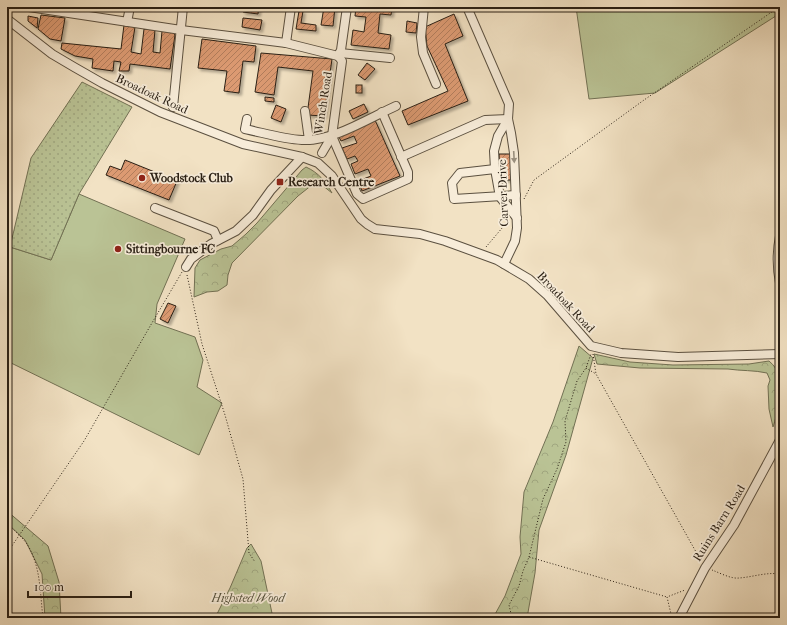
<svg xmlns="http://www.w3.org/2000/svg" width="787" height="625" font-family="'IM FELL French Canon',serif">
<defs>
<pattern id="forest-crowns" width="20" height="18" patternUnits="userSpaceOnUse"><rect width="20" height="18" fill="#bac395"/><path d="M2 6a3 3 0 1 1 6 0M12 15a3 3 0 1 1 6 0" fill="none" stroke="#a0a780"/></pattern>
<pattern id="park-dots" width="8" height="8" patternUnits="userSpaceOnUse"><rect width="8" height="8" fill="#bac395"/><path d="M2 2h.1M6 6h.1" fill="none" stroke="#a0a780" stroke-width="1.8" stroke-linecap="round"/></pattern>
<pattern id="building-hatch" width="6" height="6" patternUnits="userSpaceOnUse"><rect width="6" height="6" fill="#dc9a72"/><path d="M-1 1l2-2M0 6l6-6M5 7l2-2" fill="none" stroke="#b27d5c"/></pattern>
<filter id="shadow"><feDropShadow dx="2.5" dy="2.5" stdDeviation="1" flood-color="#0004"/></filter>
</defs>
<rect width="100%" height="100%" fill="#f2e2c4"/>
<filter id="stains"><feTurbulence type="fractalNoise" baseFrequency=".005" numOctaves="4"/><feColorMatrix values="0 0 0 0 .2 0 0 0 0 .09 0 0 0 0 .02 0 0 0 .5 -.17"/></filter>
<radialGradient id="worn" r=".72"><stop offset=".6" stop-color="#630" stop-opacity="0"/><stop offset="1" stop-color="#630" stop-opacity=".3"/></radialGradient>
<g fill="#bac395" stroke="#727154">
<polygon points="576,7 777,7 779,14 655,93 589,99"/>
<polygon points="79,194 185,239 157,304 155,323 195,337 203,360 197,387 222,403 199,455 7,361 7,277 10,247 51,260"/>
</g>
<g fill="url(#forest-crowns)" stroke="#727154">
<path d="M306,167c13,6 19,14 26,26l-15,-12 -19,15 -66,67 -4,12 -1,10 -9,6 -11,1 -13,5 1,-29 5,-8 21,-11 11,-3 14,-12 11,-11 45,-53z"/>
<polygon points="579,346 593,358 566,455 539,530 535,573 527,618 493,618 505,596 521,554 520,537 524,492 553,422"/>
<path d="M594,354l36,8 43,3 76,-1 20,-3c5,4 9,10 11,16 4,14 -3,37 -7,50l-4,-18 -1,-23 2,-6 -3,-7c-13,-3 -26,-2 -39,-4l-88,-1 -43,-4z"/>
<polygon points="7,511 48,546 59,582 61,618 45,618 42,574 25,540 7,523"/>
<polygon points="251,544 261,561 273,618 215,618 230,588 247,548"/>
</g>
<polygon fill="url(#park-dots)" stroke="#727154" points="82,82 132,107 79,194 51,260 10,247 31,158"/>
<g fill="url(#building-hatch)" stroke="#291f14" filter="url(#shadow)">
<polygon points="243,7 259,7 258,14 243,12"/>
<polygon points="324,7 335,7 333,26 321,25"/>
<polygon points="356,7 392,7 391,15 380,14 378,33 391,35 389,49 351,45 353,30 364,32 366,17 355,16"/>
<polygon points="299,11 303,11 301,23 316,25 316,31 296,29"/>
<polygon points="454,14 463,36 445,44 468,101 408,125 402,111 448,91 427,46 425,27"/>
<polygon points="41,15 65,18 61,41 50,39 38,29"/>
<polygon points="28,16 38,18 37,28 28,21"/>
<polygon points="243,18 262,20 260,30 242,27"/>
<polygon points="407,21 417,23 416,33 406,32"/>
<polygon points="124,25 135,27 131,52 141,54 144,29 155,30 153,52 160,53 162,31 173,32 175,35 170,69 130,64 129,71 119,71 121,62 114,61 113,71 92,68 93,59 75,56 61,49 62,43 121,49"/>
<polygon points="202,39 256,46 254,62 243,61 239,93 224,91 227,71 198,68"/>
<polygon points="261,53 332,59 324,116 307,115 313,71 278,67 274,95 255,92"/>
<polygon points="367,63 375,69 365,80 358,75"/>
<rect x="356" y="85" width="6" height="8"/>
<polygon points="265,97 274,98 274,102 265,101"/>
<polygon points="364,104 368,112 353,119 349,111"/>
<polygon points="276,105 286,109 281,122 271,118"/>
<polygon points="375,120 400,176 362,191 358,181 371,176 368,169 355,174 351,164 358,161 355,156 347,159 342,148 357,143 354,136 341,141 338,135"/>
<polygon points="499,154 510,154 512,180 500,180"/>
<polygon points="125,160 177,181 169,200 106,175 110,166 121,170"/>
<polygon points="168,303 176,306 168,323 160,319"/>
</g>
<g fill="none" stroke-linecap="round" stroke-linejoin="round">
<g stroke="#5b5040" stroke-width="10">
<g id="minor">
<polyline points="29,7 181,30 286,43 338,56"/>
<polyline points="424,7 421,37 423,53 436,84"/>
<polyline points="467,7 509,104 508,119 511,133 514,153 517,228 515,241 504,264"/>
<polyline points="7,19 52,54 74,67 102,83 160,112 243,144 302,157 318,163 332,176 361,219 367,224 375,229 420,234 445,241 497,260 529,279 547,295 591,346 621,353 678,357 780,354"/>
<polyline points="127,22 130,7"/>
<polyline points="286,43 291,7"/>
<polyline points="340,53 390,58"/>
<polyline points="338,56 341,50 347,7"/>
<polyline points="173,107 183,7"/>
<polyline points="305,111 309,140"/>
<path d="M247,119l-2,10c19,4 38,10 57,11 30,2 67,-22 94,-34"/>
<polyline points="508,119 498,136 494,151 495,169 500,197 517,218"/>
<polyline points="332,136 357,194 363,199 408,179 408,172 382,112"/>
<polyline points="322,153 332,136 342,61 338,56"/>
<polyline points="401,157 485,120 508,119"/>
<polyline points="495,169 460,173 452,183 454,199 516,195"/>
<polyline points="155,208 214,231 218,240"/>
<path d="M780,236c-3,15 -3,32 0,47"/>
<polyline points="186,267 191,259 211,244 236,231 253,215 271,190 302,157"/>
<polyline points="679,618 705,568 734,525 780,440"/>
</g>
</g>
<g stroke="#291f14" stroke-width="1" stroke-dasharray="1 2" stroke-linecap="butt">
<polyline points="524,199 534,180 644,100 779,7"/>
<polyline points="486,247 508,221"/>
<polyline points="187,275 202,344 225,415 243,479 249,553 255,562"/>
<polyline points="593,354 596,374 700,559"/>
<polyline points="586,368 596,374"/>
<path d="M7,524c7,6 14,12 20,20 14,22 13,50 16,74"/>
<polyline points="7,553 84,441 149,328 182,272"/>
<polyline points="529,557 543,499 557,469 566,442 565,421 577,381 586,368 591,354"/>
<path d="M712,570c8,3 19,9 27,8 14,-1 27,-6 41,-4"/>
<polyline points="512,618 509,605 519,586 523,571 529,557 667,597"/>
<polyline points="669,618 671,614 667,597 685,590"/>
</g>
<use href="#minor" stroke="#f7ecd9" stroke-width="8"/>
</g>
<defs><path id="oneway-solid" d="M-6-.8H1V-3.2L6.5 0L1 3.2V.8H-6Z"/></defs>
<use fill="#9a9080" href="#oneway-solid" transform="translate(514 157) rotate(87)"/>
<g fill="#8f2418" stroke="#f7ecd9" stroke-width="1.5">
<circle cx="142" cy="178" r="4"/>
<rect x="276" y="178" width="8" height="8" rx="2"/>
<circle cx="118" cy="249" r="4"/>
</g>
<g text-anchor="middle" stroke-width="3.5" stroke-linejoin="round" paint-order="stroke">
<g font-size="12" fill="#291f14" stroke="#f7ecd9">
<text transform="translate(152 94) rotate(25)" y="4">Broadoak Road</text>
<text transform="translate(323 103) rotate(-81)" y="4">Winch Road</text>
<text transform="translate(503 193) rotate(-92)" y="4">Carver Drive</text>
<text transform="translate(566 302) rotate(47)" y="4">Broadoak Road</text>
<text transform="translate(719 523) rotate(-58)" y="4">Ruins Barn Road</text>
</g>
<g font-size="12" font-weight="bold" fill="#291f14" stroke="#f7ecd9" text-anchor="start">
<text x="150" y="182">Woodstock Club</text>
<text x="288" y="186">Research Centre</text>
<text x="126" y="253">Sittingbourne FC</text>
</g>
<g font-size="12" font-style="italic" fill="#54503b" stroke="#f7ecd9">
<text x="248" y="602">Highsted Wood</text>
</g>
</g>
<rect width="787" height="625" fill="none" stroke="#f2e2c4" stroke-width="24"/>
<rect x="8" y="8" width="771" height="609" fill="none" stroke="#291f14" stroke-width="2"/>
<rect x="12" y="12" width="763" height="601" fill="none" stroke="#291f14"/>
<path d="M28 591v6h103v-6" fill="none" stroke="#291f14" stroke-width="2"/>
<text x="34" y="591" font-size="12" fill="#291f14" stroke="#f7ecd9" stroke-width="3" paint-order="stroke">100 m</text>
<rect width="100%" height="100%" filter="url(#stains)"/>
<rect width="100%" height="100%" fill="url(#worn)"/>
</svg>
